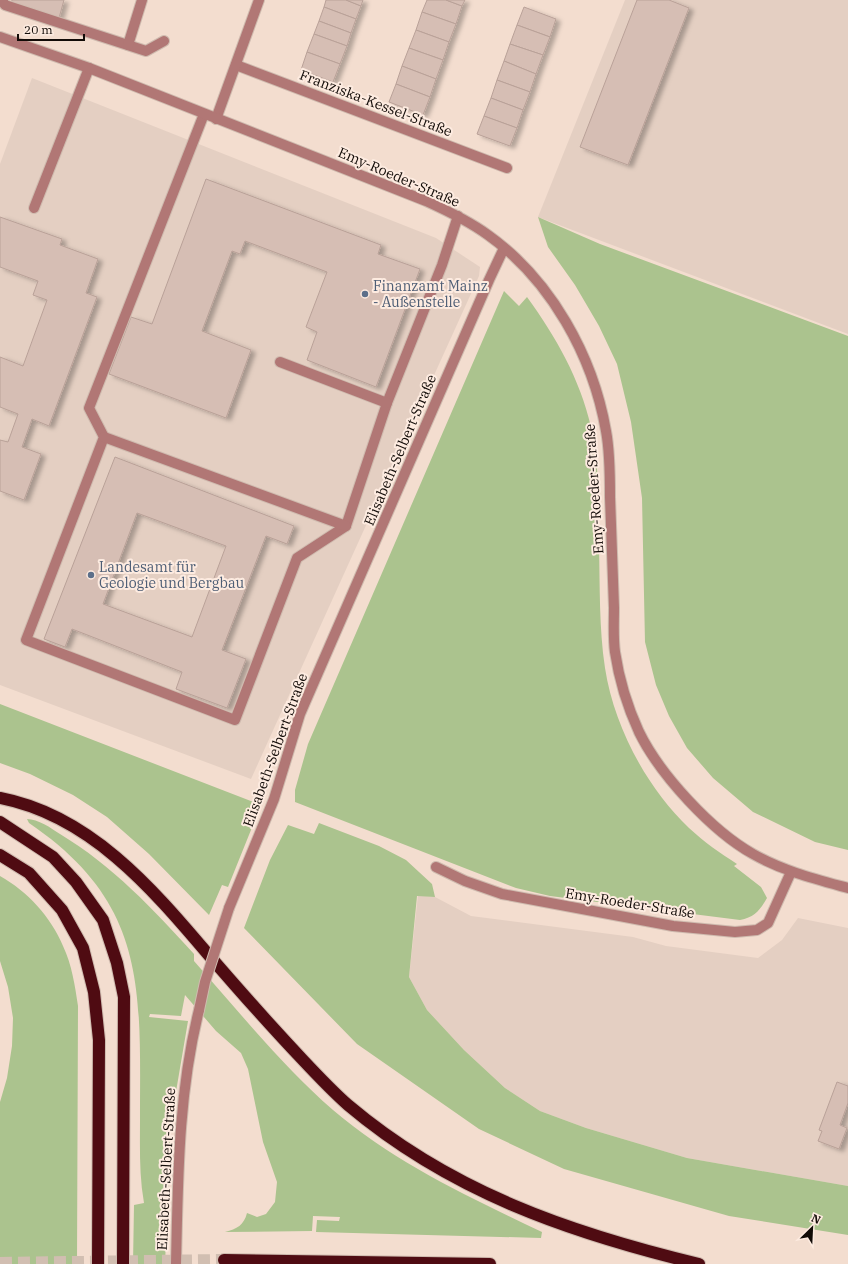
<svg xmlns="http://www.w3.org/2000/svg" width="848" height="1264" font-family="'IBM Plex Serif',serif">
<defs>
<filter id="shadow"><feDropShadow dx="4.5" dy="2.5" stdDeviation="2" flood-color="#0004"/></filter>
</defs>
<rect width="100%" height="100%" fill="#f3ddcf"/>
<g fill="#e4cfc2">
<polygon points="625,0 848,0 848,334 538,217"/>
<polygon points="32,78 436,238 480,267 479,276 251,779 0,685 0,164"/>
<polygon points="418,895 435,897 471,916 633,937 666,946 758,958 782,940 798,918 848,928 848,1186 687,1158 586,1128 540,1111 505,1088 464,1050 427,1010 409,977"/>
</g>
<g fill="#abc38e">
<polygon points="538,217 600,244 848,336 848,850 815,842 753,812 713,778 687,748 669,716 656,685 645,642 642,498 631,422 617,364 599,326 575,285 548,247"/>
<path d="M504,291l15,15 8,-9c29,40 53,82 64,130 9,39 7,81 8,120 1,40 0,81 6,121 9,58 41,119 84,160 15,14 31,25 48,36l-3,2 27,21 6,11c-7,12 -12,19 -27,22l-190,-24 -34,-8 -221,-86v-12l13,-46z"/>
<polygon points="0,704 261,805 228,887 222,885 209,915 149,854 107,817 73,795 30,774 0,763"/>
<path d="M27,819c11,0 24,9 33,15 53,32 93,75 134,120v7c45,51 88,104 139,149 62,53 136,87 209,122l-1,6 -225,-6 1,-12 22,1 1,-4 -27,-1 -1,15 -87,1c12,-3 19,-7 22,-19l10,4 9,-3 9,-12 2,-20 -14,-40 -15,-73 -7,-16 -25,-22 -31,-36 -4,21 -31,-2 -1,3 39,4 -17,100 -6,143h-32l1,-59 10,-2c-5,-28 -4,-56 -4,-84 0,-130 8,-215 -111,-296z"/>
<polygon points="319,823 379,846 406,860 432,884 435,897 417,896 409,977 427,1010 464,1050 505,1088 540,1111 586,1128 687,1158 848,1186 848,1235 729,1216 564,1169 479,1129 357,1044 244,928 270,860 288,825 314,834"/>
<path d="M0,876c27,15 51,41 63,70 9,19 12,40 15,60l-1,258h-77v-162l7,-24 5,-32 1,-28 -5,-31 -8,-26z"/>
</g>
<g fill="#d6beb4" stroke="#b9a198" fill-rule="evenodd" filter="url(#shadow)">
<polygon points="12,0 64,0 59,18 11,3"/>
<polygon points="326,0 346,0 361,6 356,19 324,7"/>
<polygon points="346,0 363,0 361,6"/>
<polygon points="427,0 446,0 462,6 456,24 422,12"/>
<polygon points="446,0 465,0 462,6"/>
<polygon points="637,0 669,0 689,8 628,165 580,147"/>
<polygon points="324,7 356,19 351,33 319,21"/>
<polygon points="524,7 556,19 550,37 517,25"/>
<polygon points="422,12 456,24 449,42 416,30"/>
<polygon points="319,21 351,33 347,46 314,34"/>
<polygon points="517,25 550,37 543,55 510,44"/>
<polygon points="416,30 449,42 443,60 409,48"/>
<polygon points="314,34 347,46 340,64 307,52"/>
<polygon points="510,44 543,55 536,74 504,61"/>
<polygon points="409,48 443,60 436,79 402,66"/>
<polygon points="307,52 340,64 333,82 301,70"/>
<polygon points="504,61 536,74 530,92 497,80"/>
<polygon points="402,66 436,79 430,97 396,84"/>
<polygon points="497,80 530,92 523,110 491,98"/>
<polygon points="396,84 430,97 423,115 389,102"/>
<polygon points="491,98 523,110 517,128 484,116"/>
<polygon points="484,116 517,128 510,146 477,134"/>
<polygon points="206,179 381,245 378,254 420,269 376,387 307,360 317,332 306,327 327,272 245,241 240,254 232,251 202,331 251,350 226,418 109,374 131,317 152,324"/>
<polygon points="0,217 62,239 60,245 98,259 86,293 97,297 49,426 32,419 22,447 41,454 24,500 0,491 0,440 8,442 18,414 0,407 0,357 23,366 47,300 33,295 38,281 0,267"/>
<path d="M115,457l179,69 -7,18 -21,-8 -44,114 24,9 -19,49 -51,-19 6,-17 -110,-43 -7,18 -21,-8zM137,513l89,33 -34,91 -89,-33z"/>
<polygon points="837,1082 848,1086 848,1103 840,1125 847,1128 839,1149 818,1141 822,1131 819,1130"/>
</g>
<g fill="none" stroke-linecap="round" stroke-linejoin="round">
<polyline stroke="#d1beb1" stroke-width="12" stroke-dasharray="12 6" stroke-linecap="butt" points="0,1263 224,1260"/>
<g stroke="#cfbbaf" stroke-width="12">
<g id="service">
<polyline points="2,0 5,5 146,51 164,41"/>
<polyline points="128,45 142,0"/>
<polyline points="204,114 89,408 104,437 26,640 235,720 297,558 346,526 387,403 442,265 458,216"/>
<polyline points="34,208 89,68"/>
<polyline points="280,362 387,403"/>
<polyline points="104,437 346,526"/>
</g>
</g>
<g stroke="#cfbbaf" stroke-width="12">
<g id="minor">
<polyline points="236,65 507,168"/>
<polyline points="216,119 259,0"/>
<polyline points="436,867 465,881 502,894 673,926 735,932 757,930 768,923 791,872"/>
<polyline points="229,908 274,799 300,714 489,280 504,248"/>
<path d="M176,1264c2,-85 2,-170 23,-254"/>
</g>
</g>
<g stroke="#cfbbaf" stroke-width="12">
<path id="tertiary" d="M0,37l89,31 337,133c22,10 43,20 62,34 63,45 105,121 118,196 4,21 4,45 4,66 1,37 3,74 4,111 0,14 -1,30 1,44 4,27 13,56 24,80 21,43 73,99 114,122 30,17 62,25 95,34"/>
</g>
<g stroke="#cfbbaf" stroke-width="14">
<g id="motorway">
<path d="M0,798c89,17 151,89 207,155 31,36 62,71 95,106 15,16 30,32 46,46 103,87 222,128 351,159"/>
<polyline points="0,822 53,857 76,882 103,920 117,963 124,997 123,1264"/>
<polyline points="0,855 29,873 62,910 83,948 94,992 99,1040 98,1264"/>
<polyline points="224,1260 490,1264"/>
</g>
</g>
<use href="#service" stroke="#b17775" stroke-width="10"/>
<use href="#minor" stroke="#b17775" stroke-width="10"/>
<use href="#tertiary" stroke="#b17775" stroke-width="10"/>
<use href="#motorway" stroke="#4f0b12" stroke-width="12"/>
<g stroke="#cfbbaf" stroke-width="12" stroke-linecap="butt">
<polyline id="minor-bridge" points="199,1010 205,982 229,908"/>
</g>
<use href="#minor-bridge" stroke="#b17775" stroke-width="10"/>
</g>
<g fill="#5c6f8a" stroke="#fdebe0" stroke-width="1.5">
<circle cx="365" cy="294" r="4"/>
<circle cx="91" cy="575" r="4"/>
</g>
<g text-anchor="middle" stroke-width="4" stroke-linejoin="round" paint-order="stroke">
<g font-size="14" fill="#120b07" stroke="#fdebe0">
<text transform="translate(376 103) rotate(21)" y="5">Franziska-Kessel-Straße</text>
<text transform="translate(399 177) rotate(23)" y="5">Emy-Roeder-Straße</text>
<text transform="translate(400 450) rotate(-67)" y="5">Elisabeth-Selbert-Straße</text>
<text transform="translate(594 489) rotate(-94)" y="5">Emy-Roeder-Straße</text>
<text transform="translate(275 750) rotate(-70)" y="5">Elisabeth-Selbert-Straße</text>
<text transform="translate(630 903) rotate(9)" y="5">Emy-Roeder-Straße</text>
<text transform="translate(166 1169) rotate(-87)" y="5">Elisabeth-Selbert-Straße</text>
</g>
<g font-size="14" fill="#4e5e75" stroke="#fdebe0" text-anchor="start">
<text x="373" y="291">Finanzamt Mainz<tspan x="373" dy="16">- Außenstelle</tspan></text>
<text x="99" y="572">Landesamt für<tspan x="99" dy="16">Geologie und Bergbau</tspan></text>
</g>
</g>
<g transform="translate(812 1228) rotate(24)" stroke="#fdebe0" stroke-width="3" paint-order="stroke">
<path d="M0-3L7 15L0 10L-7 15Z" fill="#120b07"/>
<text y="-6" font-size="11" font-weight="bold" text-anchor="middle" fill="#120b07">N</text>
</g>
<path d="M18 34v6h66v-6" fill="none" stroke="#120b07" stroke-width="2"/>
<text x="24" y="34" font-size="12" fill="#120b07" stroke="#fdebe0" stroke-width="3" paint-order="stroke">20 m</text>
</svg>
